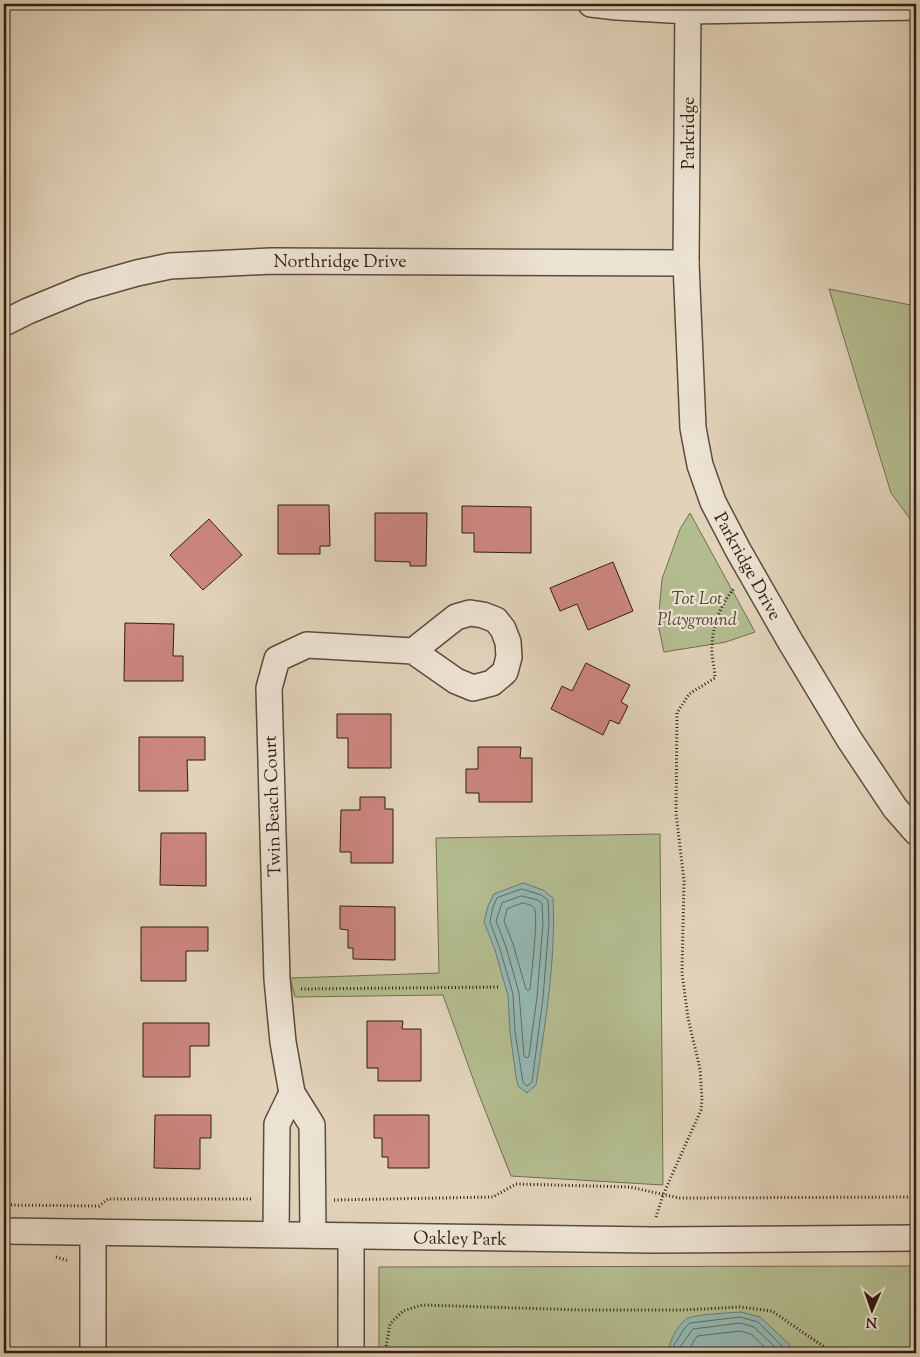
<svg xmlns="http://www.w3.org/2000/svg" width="920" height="1357" font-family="'Sorts Mill Goudy',serif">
<rect width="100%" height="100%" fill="#e1d2b9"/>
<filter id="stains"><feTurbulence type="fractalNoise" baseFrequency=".004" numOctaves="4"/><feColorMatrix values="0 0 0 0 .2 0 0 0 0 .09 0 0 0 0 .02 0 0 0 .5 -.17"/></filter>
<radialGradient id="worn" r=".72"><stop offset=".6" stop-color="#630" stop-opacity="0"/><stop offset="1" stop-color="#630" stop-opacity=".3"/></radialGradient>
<g fill="#b3bc8f" stroke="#716e50">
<polygon points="829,289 916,306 916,527 891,493"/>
<polygon points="690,513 755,632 726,642 664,652 658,624 662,579 680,529"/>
<polygon points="660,834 663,1185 511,1176 476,1087 443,995 295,997 290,978 439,973 436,838"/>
<polygon points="916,1266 916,1353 379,1353 379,1267"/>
</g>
<g fill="#94b7b2" stroke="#6c7a72">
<path d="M523,883l20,7 10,8c3,63 -8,126 -17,187l-9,8 -9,-7 -2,-9 -6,-45 -2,-36 -13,-46 -11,-28 4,-16 6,-12z"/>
<path d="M741,1312l19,5 28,26 7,10h-127c1,-11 8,-26 18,-34 9,-5 43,-6 55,-7z"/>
</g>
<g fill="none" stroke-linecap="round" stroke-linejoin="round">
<g stroke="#626b62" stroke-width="1">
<polygon points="522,889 541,895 548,900 549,923 543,998 532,1082 527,1086 523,1082 515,1032 513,994 500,949 490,922 493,907 497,898"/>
<polygon points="522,896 538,900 542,903 543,923 537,997 529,1056 527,1058 524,1056 519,993 506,947 496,921 502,903"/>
<path d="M523,903c3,1 10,2 11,5 5,6 -3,69 -4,81l-2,2 -2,-2 -13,-45 -9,-23 3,-12z"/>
<polyline points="673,1353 674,1345 684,1329 690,1323 740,1317 758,1322 789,1353"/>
<polyline points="679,1353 680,1347 693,1329 740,1323 754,1327 781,1353"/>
<polyline points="687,1353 697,1336 740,1331 751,1334 771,1353"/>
</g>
</g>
<g fill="#cb867f" stroke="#2f1f12">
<polygon points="278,505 329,505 330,546 320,546 320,554 278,554"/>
<polygon points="462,506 531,507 531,553 474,552 474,533 462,533"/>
<polygon points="375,513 427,513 426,566 410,566 410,562 375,561"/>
<polygon points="209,519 242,555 203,590 170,555"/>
<polygon points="613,562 633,611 588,630 577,604 560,611 550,588"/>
<polygon points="125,623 174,624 173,656 183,656 183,681 124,681"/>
<polygon points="586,663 630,685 621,702 628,706 619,724 610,720 603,735 551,709 562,686 572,691"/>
<polygon points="337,714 391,714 391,768 348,768 348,738 337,738"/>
<polygon points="139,737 205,737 205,760 187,760 188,791 139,791"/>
<polygon points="478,747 521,747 520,758 532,758 532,802 479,802 479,793 466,793 466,769 478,769"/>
<polygon points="360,797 385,797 385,809 393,809 393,863 351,863 351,852 340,852 341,810 360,810"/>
<polygon points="161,833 206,833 206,886 160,885"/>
<polygon points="340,906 395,907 395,960 353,959 353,948 348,948 348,930 340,929"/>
<polygon points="141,927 208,927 208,951 186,951 186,981 141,981"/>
<polygon points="367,1021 403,1021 402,1029 421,1029 421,1081 378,1081 378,1068 367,1068"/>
<polygon points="143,1023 209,1023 209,1046 190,1046 190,1077 143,1077"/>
<polygon points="155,1115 211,1115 211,1138 200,1138 200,1169 154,1168"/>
<polygon points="374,1115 429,1115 429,1168 388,1168 388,1157 382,1157 382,1138 374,1138"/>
</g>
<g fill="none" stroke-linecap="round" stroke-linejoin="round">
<g stroke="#5c4c3c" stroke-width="28">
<g id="minor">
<polyline points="591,4 617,7 688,11 916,7"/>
<polyline points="688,4 686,263 693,428 700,465 713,502 738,550 790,641 849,739 895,808 916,832"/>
<polyline points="4,323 28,311 84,288 137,273 170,266 272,261 686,263"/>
<polyline points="292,1093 283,1042 277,979 269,688 277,659 307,645 413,651 456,681 473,688 492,683 505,672 509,657 508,642 503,629 496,620 483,615 470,613 456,617 413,651"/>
<polyline points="4,1231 654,1240 916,1238"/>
<polyline points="276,1234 277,1124 292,1093 312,1125 313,1235"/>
<polyline points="351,1236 351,1353"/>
<polyline points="93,1353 93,1232"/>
</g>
</g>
<g stroke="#2f1f12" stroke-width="3" stroke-dasharray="1 2.5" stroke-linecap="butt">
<polyline points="301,989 499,987"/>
<polyline points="334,1200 493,1197 516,1184 630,1187 679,1198 916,1197"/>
<polyline points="4,1205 99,1206 108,1199 253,1199"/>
<path d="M656,1217l7,-22 38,-85 1,-11 -2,-30 -12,-51 -6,-45 2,-92 -8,-68 1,-100 12,-19 26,-16c0,-10 -4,-21 -3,-31 0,-20 9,-44 22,-58"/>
<polyline points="56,1257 69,1261"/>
<polyline points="385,1353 390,1324 403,1311 422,1305 583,1310 683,1310 740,1307 772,1311 833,1353"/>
</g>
<use href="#minor" stroke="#ece2d2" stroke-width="25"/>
</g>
<g text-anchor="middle" stroke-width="4.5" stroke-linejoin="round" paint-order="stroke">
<g font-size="18" fill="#2f1f12" stroke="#ece2d2">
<text transform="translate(688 133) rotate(-90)" y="6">Parkridge</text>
<text x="340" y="267">Northridge Drive</text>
<text transform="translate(748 566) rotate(61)" y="6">Parkridge Drive</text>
<text transform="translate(272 806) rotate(-92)" y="6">Twin Beach Court</text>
<text transform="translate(460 1238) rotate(1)" y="6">Oakley Park</text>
</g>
<g font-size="18" font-style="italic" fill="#504631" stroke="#ece2d2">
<text x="697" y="604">Tot Lot<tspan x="697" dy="21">Playground</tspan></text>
</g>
</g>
<rect width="920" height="1357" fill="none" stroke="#e1d2b9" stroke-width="20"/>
<rect x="5" y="5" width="910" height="1347" fill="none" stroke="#2f1f12" stroke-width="2.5"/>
<rect x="10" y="10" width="900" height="1337" fill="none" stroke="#2f1f12"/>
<g transform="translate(872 1310) rotate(182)" stroke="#ece2d2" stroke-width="4" paint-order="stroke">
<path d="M0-4L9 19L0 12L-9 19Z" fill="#2f1f12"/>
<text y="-8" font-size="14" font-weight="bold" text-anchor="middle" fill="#2f1f12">N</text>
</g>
<rect width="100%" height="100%" filter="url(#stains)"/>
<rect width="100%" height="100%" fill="url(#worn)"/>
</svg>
